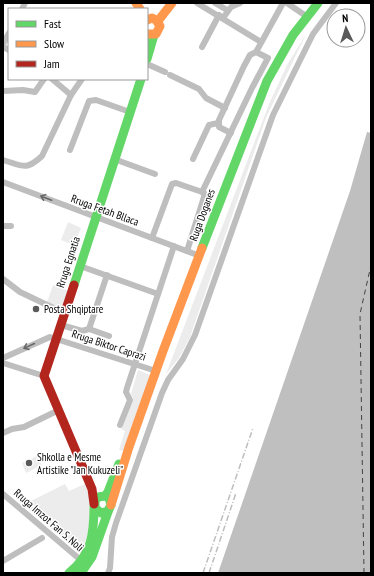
<svg xmlns="http://www.w3.org/2000/svg" width="374" height="576" font-family="'PT Sans Narrow',sans-serif">
<rect width="100%" height="100%" fill="#fff"/>
<g fill="#ececec">
<polygon points="307,33 296,55 266,118 190,337 179,358 166,374 269,104 288,63"/>
<polygon points="68,222 81,228 74,245 61,240"/>
<polygon points="53,285 69,291 63,309 47,302"/>
<polygon points="138,370 152,376 124,451 119,450 125,431 121,429 133,398 131,394"/>
<polygon points="37,456 42,465 26,473 22,463"/>
<polygon points="87,483 90,494 89,533 81,553 23,505 65,484 69,491"/>
</g>
<polygon fill="#bfbfbf" points="367,132 371,133 371,573 218,573 350,191"/>
<g fill="none" stroke-linecap="round" stroke-linejoin="round">
<polyline stroke="#444" stroke-width="1" stroke-dasharray="5 4" stroke-linecap="butt" points="364,573 360,314 371,265"/>
<g stroke="#bebebe" stroke-width="6">
<polyline points="197,3 261,42"/>
<polyline points="215,3 227,10"/>
<polyline points="287,3 306,16"/>
<polyline points="22,9 25,3"/>
<polyline points="223,18 231,7 240,3"/>
<polyline points="3,44 9,33"/>
<polyline points="3,47 9,50"/>
<polyline points="202,47 219,15"/>
<polyline points="147,64 165,72"/>
<polyline points="170,75 199,89 206,98 225,108"/>
<polyline points="52,79 71,95"/>
<polyline points="3,91 23,90 35,92 44,79"/>
<polyline points="231,133 219,127 219,120 244,66 250,55 256,52 283,3"/>
<polyline points="70,150 89,101 96,100 130,112"/>
<polyline points="114,159 155,174"/>
<polyline points="193,159 209,125 218,123"/>
<path d="M3,160c20,6 23,11 39,-4l29,-61 11,-16"/>
<polyline points="3,182 200,256"/>
<polyline points="202,192 252,88 268,58 256,52"/>
<polyline points="3,226 11,226"/>
<polyline points="152,238 172,184 176,183 202,192 204,193 204,197 187,251"/>
<polyline points="80,266 158,294"/>
<polyline points="3,279 20,292 64,313"/>
<polyline points="61,325 82,331 89,329 109,336"/>
<polyline points="89,329 107,275"/>
<polyline points="3,358 50,337 156,371"/>
<polyline points="3,363 44,376"/>
<polyline points="120,425 130,400 126,392 127,388 174,246"/>
<polyline points="3,433 12,429 24,427 59,410"/>
<polyline points="3,494 83,562"/>
<polyline points="3,561 42,538"/>
<polyline points="108,573 110,568 112,537 116,523 162,393 168,380 183,359 195,335 273,115 313,34 336,3"/>
</g>
<g stroke="#63d668" stroke-width="9">
<polyline points="147,59 154,35"/>
<polyline points="202,248 267,81 293,35 318,3"/>
<polyline points="74,285 141,79"/>
<polyline points="105,496 109,498 111,505 108,511 101,513 95,508 95,501 98,497 105,496 108,492 119,464"/>
<path d="M69,573c23,-18 25,-40 25,-67"/>
<polyline points="81,573 92,557 109,509"/>
</g>
<g stroke="#ff974d" stroke-width="9">
<polyline points="136,3 140,9"/>
<polyline points="147,20 152,18 156,20 160,26 156,34 147,34"/>
<polyline points="158,21 172,3"/>
<polyline points="111,505 129,447 163,351 202,248"/>
</g>
<polyline stroke="#b3261e" stroke-width="9" points="74,285 44,376 92,489 94,504"/>
<g stroke="#bebebe" stroke-width="1.5" stroke-dasharray="6 2 1 2" stroke-linecap="butt">
<polyline points="203,573 253,428"/>
<polyline points="209,573 236,493"/>
</g>
</g>
<defs><path id="oneway-shaft" d="M-6 0H5M1.5-3L5.5 0L1.5 3" fill="none" stroke-width="1.6" stroke-linecap="round" stroke-linejoin="round"/></defs>
<g stroke="#686868">
<use href="#oneway-shaft" transform="translate(46 198) rotate(-159)"/>
<use href="#oneway-shaft" transform="translate(29 346) rotate(155)"/>
</g>
<g fill="#595959" stroke="#fff" stroke-width="1.5">
<circle cx="36" cy="309" r="4"/>
<circle cx="29" cy="463" r="4"/>
</g>
<g text-anchor="middle" stroke-width="3" stroke-linejoin="round" paint-order="stroke">
<g font-size="11" fill="#000" stroke="#fff">
<text transform="translate(105 210) rotate(20)" y="4">Rruga Fetah Bllaca</text>
<text transform="translate(202 215) rotate(-70)" y="4">Ruga Doganes</text>
<text transform="translate(68 262) rotate(-72)" y="4">Rruga Egnatia</text>
<text transform="translate(109 345) rotate(18)" y="4">Rruga Biktor Caprazi</text>
<text transform="translate(49 520) rotate(41)" y="4">Rruga Imzot Fan S. Noli</text>
</g>
<g font-size="11" fill="#000" stroke="#fff" text-anchor="start">
<text x="44" y="313">Posta Shqiptare</text>
<text x="37" y="461">Shkolla e Mesme<tspan x="37" dy="13">Artistike "Jan Kukuzeli"</tspan></text>
</g>
</g>
<rect width="374" height="576" fill="none" stroke="#000000" stroke-width="8"/>
<rect x="8" y="8" width="140" height="72" fill="#ffffff" stroke="#999999"/>
<rect x="16" y="21" width="20" height="6" fill="#63d668" stroke="#999999"/>
<text x="44" y="28" font-size="12" fill="#000000">Fast</text>
<rect x="16" y="41" width="20" height="6" fill="#ff974d" stroke="#999999"/>
<text x="44" y="48" font-size="12" fill="#000000">Slow</text>
<rect x="16" y="61" width="20" height="6" fill="#b3261e" stroke="#999999"/>
<text x="44" y="68" font-size="12" fill="#000000">Jam</text>
<g transform="translate(346 28) rotate(356)"><circle r="19" fill="#ffffff" stroke="#999999"/>
<path d="M0-3L7 15L0 10L-7 15Z" fill="#595959"/>
<text y="-6" font-size="11" font-weight="bold" text-anchor="middle" fill="#000000">N</text>
</g>
</svg>
